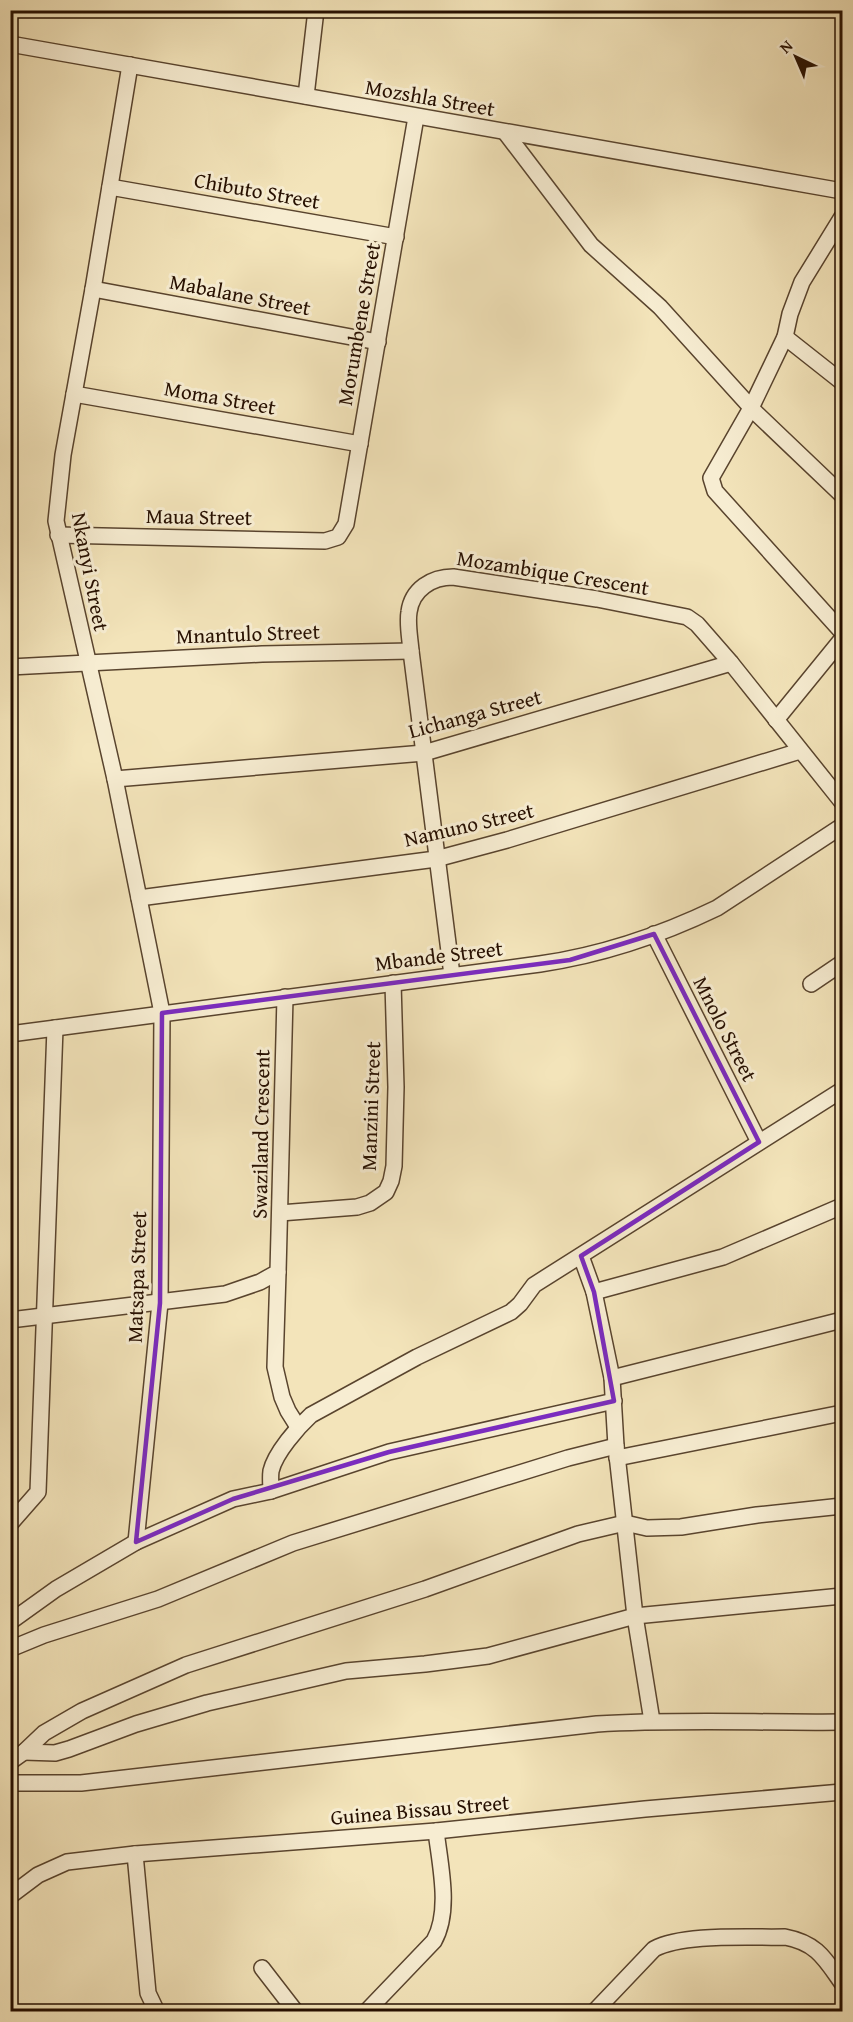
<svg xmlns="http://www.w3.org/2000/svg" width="853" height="2022" font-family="'Gentium Book Plus',serif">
<rect width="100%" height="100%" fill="#f3e4ba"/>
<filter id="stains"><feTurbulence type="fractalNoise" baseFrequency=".00333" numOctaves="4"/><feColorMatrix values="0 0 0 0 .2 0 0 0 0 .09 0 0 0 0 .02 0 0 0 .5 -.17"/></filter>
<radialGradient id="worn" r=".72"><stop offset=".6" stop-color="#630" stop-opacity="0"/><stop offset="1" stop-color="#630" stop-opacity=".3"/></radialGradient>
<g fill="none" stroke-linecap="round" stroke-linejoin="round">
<g stroke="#59442e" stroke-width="18">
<g id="minor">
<polyline points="10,44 842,191"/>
<polyline points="130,65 93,289 63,455 56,521 115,779 162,1013 160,1303 136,1542"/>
<polyline points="306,96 316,10"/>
<polyline points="505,132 591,245 660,307 756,413 842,495"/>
<polyline points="110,187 396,237"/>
<polyline points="842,217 802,282 790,314 785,337 751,408 711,478 715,491 842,632"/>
<polyline points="93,289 378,342"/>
<polyline points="785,337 842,382"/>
<polyline points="74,394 360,444"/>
<polyline points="58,535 325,541 338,537 346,524 416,117"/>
<polyline points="10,667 262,654 411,651"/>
<polyline points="776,720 842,639"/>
<polyline points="115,779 424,753 731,663"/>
<polyline points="139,898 436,859 507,840 800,751"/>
<polyline points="654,934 759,1142"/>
<path d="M452,975l-41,-324c-1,-13 -4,-27 -2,-39 3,-23 23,-35 44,-35l144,22 90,18 10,7 34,39 111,139"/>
<polyline points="811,984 842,963"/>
<path d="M10,1034l530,-70c62,-9 121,-29 177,-56l125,-82"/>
<polyline points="280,1213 357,1207 370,1203 386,1192 391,1181 394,1166 396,1087 393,983"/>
<polyline points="581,1256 594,1292 612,1378 616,1446 635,1616 652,1721"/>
<polyline points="278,1272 275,1367 282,1397 288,1411 298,1427"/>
<polyline points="594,1292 723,1257 842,1206"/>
<polyline points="10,1320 225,1294 260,1282 278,1272 285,997"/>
<polyline points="612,1378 842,1320"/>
<polyline points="617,1458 842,1413"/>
<path d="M271,1491c0,-6 -1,-13 0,-20 4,-18 27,-44 40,-56l106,-58 94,-45 9,-8 14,-19 308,-195"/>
<polyline points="10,1524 38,1492 55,1028"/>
<polyline points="10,1622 56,1589 136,1542 233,1499 271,1491 389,1452 614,1401"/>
<polyline points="10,1649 44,1635 158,1599 293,1543 568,1458 616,1446"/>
<polyline points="24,1752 55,1753 69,1749 136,1724 207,1703 346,1671 425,1664 488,1656 635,1616 842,1596"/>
<polyline points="10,1762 24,1752 44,1733 82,1711 186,1665 425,1589 578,1534 625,1523 647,1528 681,1527 757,1515 842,1506"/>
<path d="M10,1783h71l516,-59c82,-5 164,-1 245,-2"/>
<polyline points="135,1854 148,1993 157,2012"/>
<polyline points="10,1896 38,1875 67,1862 135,1854 436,1831 645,1809 842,1792"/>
<polyline points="262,1968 296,2012"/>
<path d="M366,2012l68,-71c17,-30 6,-76 2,-110"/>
<path d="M594,2012l60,-63c30,-16 96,-11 131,-12 32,6 40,22 57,46"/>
</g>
</g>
<use href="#minor" stroke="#f7edd2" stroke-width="15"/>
</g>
<path fill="none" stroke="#7b2cbf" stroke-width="4.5" stroke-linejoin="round" d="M654,934l105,208 -178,114 13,36 20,109 -225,51 -156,47 -97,43 24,-239 2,-290 408,-53z"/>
<g text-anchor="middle" stroke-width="6" stroke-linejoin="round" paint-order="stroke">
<g font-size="21" fill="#260f00" stroke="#f7edd2">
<text transform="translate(430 98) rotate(10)" y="7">Mozshla Street</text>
<text transform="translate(257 191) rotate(10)" y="7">Chibuto Street</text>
<text transform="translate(240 295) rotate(11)" y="7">Mabalane Street</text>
<text transform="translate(359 324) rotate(-80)" y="7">Morumbene Street</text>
<text transform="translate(220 398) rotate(10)" y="7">Moma Street</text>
<text transform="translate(199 517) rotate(1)" y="7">Maua Street</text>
<text transform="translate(90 572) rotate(79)" y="7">Nkanyi Street</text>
<text transform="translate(553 573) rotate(9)" y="7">Mozambique Crescent</text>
<text transform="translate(248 634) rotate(-2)" y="7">Mnantulo Street</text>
<text transform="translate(475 714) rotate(-15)" y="7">Lichanga Street</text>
<text transform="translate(469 825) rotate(-13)" y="7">Namuno Street</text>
<text transform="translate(439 956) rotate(-7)" y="7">Mbande Street</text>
<text transform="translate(725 1029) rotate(63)" y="7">Mnolo Street</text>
<text transform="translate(371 1106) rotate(-88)" y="7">Manzini Street</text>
<text transform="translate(261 1134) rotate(-89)" y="7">Swaziland Crescent</text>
<text transform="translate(137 1277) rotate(-88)" y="7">Matsapa Street</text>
<text transform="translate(420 1810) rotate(-5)" y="7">Guinea Bissau Street</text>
</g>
</g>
<rect width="853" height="2022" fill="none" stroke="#f3e4ba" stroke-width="36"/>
<rect x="12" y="12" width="829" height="1998" fill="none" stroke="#260f00" stroke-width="3"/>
<rect x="18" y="18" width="817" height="1986" fill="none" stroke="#260f00" stroke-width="1.5"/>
<g transform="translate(796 57) rotate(316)" stroke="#f7edd2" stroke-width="4.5" paint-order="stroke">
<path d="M0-4.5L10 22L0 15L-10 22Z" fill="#260f00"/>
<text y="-9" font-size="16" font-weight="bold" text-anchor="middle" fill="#260f00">N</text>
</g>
<rect width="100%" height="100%" filter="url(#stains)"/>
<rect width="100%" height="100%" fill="url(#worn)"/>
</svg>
